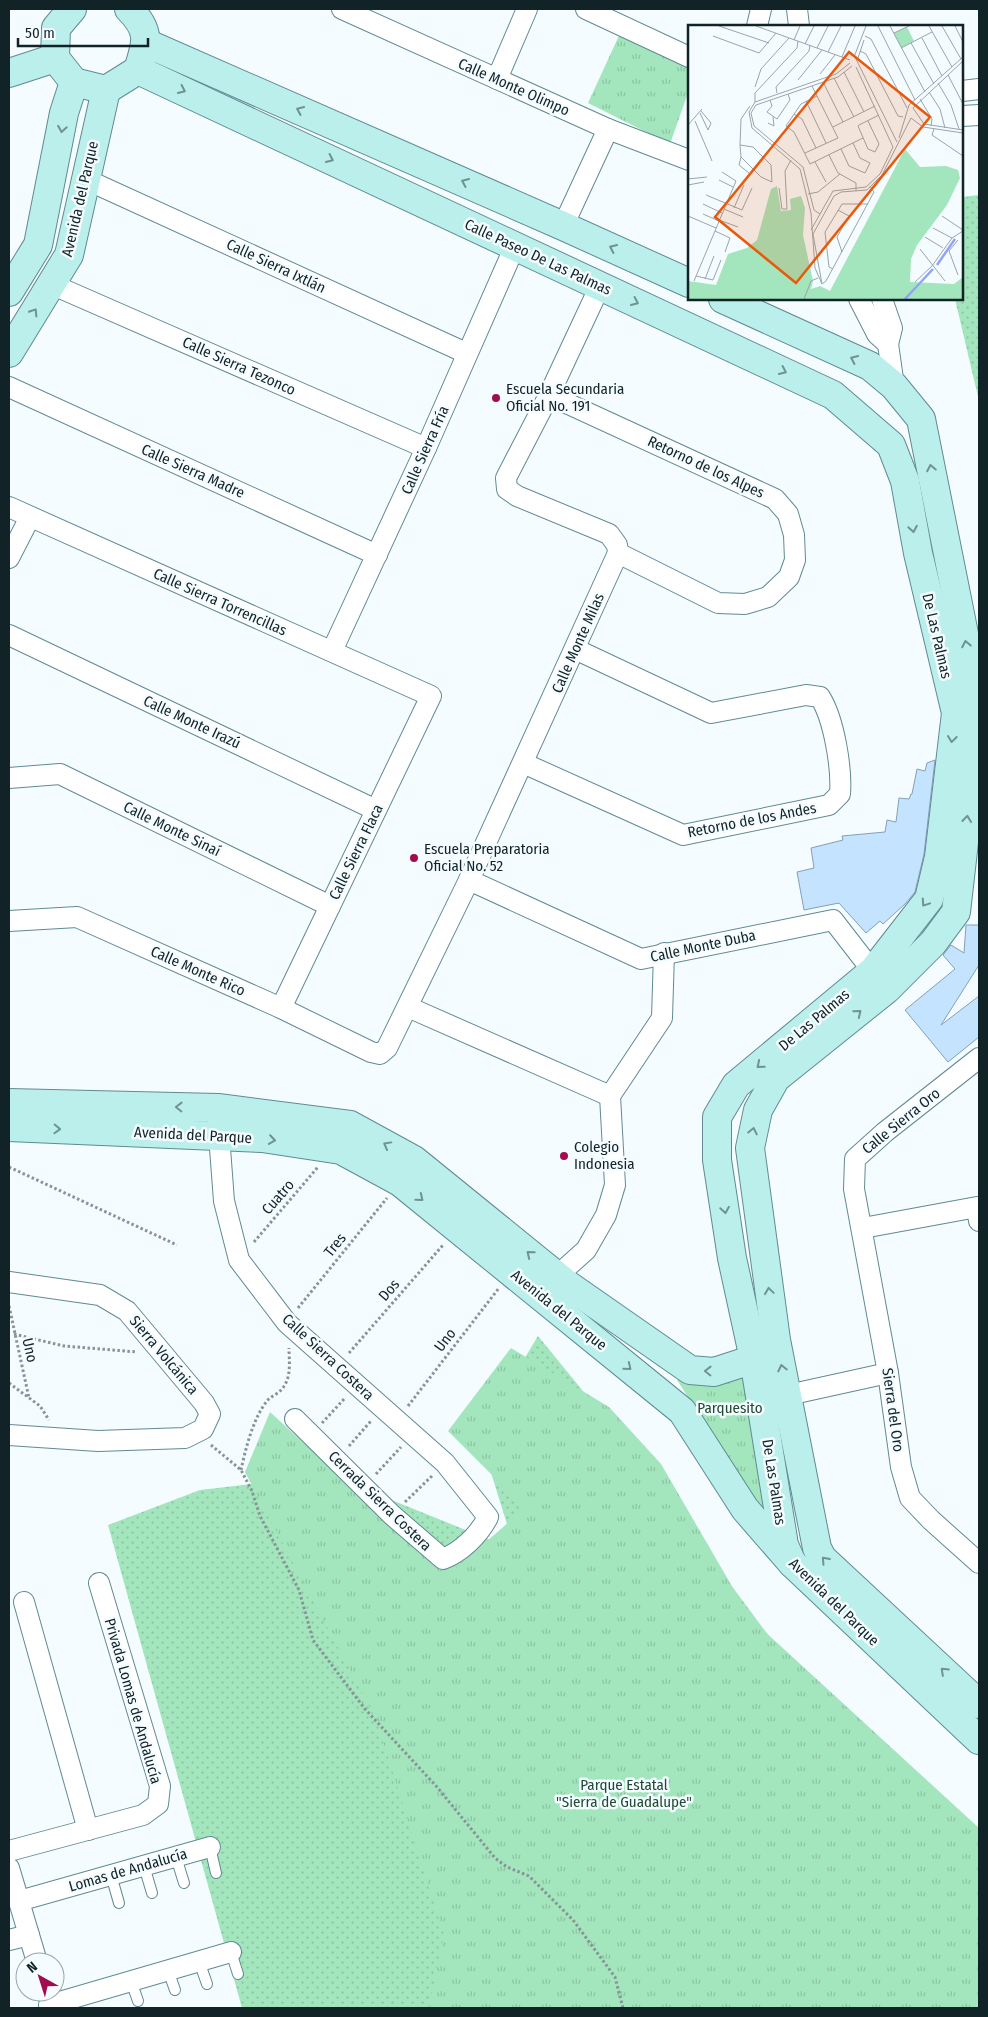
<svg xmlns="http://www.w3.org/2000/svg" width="988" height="2017" font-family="'Fira Sans Condensed',sans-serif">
<defs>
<pattern id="grass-dots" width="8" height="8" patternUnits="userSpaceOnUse" patternTransform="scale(1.25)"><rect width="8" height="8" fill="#a3e5bc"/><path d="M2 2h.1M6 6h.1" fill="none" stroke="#8bc4a2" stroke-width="1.8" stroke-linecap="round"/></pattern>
<pattern id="park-tufts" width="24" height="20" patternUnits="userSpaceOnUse" patternTransform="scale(1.25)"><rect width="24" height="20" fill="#a3e5bc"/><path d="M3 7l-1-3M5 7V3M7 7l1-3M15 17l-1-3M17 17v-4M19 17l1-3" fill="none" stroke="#8bc4a2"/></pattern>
</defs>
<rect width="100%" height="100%" fill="#f4fcff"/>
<g fill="url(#grass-dots)">
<polygon points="979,195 979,401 955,299 962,299 962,197"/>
<polygon points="538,1336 627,1445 832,1721 979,2008 242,2008 108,1525 200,1490 330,1475 515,1550 479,1434"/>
</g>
<g fill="url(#park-tufts)">
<polygon points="623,27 689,58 689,90 670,144 588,103"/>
<polygon points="511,1348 609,1407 661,1464 751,1619 979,1828 979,2008 429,2008 444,1935 376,1719 245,1472 270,1412 448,1575 525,1508 448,1431"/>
<polygon points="753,1364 779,1537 677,1380 716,1380"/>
</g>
<g fill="#c3e3fe" stroke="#84a0b8">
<polygon points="935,760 924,854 915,892 905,904 883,924 880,921 866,933 839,903 804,910 797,872 814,868 811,848 843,840 842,836 885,832 887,820 896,822 899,798 909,799 911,794 912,794 917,769 925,771 927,763"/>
<polygon points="966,925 979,925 979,965 941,1025 979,996 979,1037 948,1062 905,1010 955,969 943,955 951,945 964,953"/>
</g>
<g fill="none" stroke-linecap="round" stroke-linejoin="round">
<g stroke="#618a94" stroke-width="12">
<g id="lane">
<polyline points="210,1847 216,1873"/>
<polyline points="176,1857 184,1883"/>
<polyline points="144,1866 152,1893"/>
<polyline points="111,1875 119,1903"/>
<polyline points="231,1952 238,1974"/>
<polyline points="199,1961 207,1984"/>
<polyline points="168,1970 175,1990"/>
<polyline points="131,1981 138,2001"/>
</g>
</g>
<g stroke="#618a94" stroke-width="22">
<g id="street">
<polyline points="342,9 608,129 689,160"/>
<polyline points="586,9 689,57"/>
<polyline points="797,9 799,26"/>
<polyline points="757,26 761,9"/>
<polyline points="497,79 527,9"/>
<polyline points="962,91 979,89"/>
<polyline points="962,116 979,115"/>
<polyline points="85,179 466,353"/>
<polyline points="563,226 608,129"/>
<polyline points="51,284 426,448"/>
<polyline points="859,299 877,334 888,344 894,386"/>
<polyline points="882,299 892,328 888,344"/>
<polyline points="9,387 377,555"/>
<polyline points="549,395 775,499 788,514 794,535 795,560 789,577 768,597 745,604 718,603 618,553"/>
<polyline points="9,507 431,696 281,1008"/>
<polyline points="9,558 30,517"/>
<polyline points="9,635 376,810"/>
<polyline points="332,651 426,448 515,246"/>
<path d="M523,763l160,72 146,-30 11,-11c2,-26 -6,-75 -20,-97l-14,-2 -95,18 -136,-64"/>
<polyline points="9,778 60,774 330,906"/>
<polyline points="469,880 641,959 833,920 881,982"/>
<polyline points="9,921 77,917 281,1008 371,1052 380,1054 387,1048 469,880 618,553 617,545 609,534 517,496 507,489 506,478 549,395 600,286"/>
<polyline points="408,1007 610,1096"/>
<polyline points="979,1058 885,1132 855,1159 854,1189 888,1373 901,1467 910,1498 931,1520 979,1563"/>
<path d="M218,1122l6,79 15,59 48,63 158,140 43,54c-9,18 -27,35 -45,42l-51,-44 -97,-96"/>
<polyline points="863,1228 977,1207 979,1221"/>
<polyline points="9,1282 100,1295 127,1311 204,1403 210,1414 203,1429 185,1438 98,1441 9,1435"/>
<polyline points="548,1284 586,1250 606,1215 615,1185 610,1096 662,1018 664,953"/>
<polyline points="788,1395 888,1373"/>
<polyline points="24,1602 88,1830"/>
<polyline points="9,1851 143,1815 158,1804 160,1786 99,1583"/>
<polyline points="9,1868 37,1962"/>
<polyline points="19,1901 210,1847"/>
<polyline points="9,1940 29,1935"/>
<polyline points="49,2005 231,1952"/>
</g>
</g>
<g stroke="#618a94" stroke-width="30">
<g id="secondary">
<path d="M72,9l-16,19 -1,30 19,24 32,8 32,-20c9,-28 13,-39 -9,-61"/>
<polyline points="146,43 563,226 689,283"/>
<polyline points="138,70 833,395 891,445 905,481 918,553 956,713 939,857 929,899 873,971 736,1085 717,1117 717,1160 732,1258 754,1359 784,1545 792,1563"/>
<polyline points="9,73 55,58"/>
<polyline points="9,292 38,245 64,113 74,82"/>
<polyline points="723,299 870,366 894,386 921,419 979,709"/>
<polyline points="9,353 69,255 106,90"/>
<polyline points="979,711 956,912 933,943 887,989 776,1078 758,1110 750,1148 776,1340 817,1548 822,1558 979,1704"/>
<polyline points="9,1103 218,1108 350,1125 414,1160 568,1285 690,1370 714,1372 754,1359"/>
<polyline points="9,1127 262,1138 341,1150 400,1182 682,1411 745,1509 792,1563 979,1740"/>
</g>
</g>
<g stroke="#879497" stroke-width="3" stroke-dasharray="2.5 2.5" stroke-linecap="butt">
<polyline points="9,1167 177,1245"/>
<polyline points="254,1242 318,1167"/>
<polyline points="9,1306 29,1398"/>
<polyline points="298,1308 387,1198"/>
<polyline points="14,1334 64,1346 137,1352"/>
<polyline points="349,1353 443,1245"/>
<polyline points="9,1383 40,1406 49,1420"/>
<polyline points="408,1406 499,1288"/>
<polyline points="322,1423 345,1398"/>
<polyline points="211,1445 241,1470 252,1491 260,1516 299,1590 313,1640 365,1709 437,1787 495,1858 507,1867 529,1876 573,1920 615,1977 623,2008"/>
<polyline points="349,1446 371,1421"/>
<path d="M241,1470c5,-23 12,-51 26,-69 4,-5 11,-7 15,-12 10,-12 7,-28 7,-41"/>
<polyline points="376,1474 401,1447"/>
<polyline points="405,1502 433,1475"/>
</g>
<use href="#lane" stroke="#fff" stroke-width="10"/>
<use href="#street" stroke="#fff" stroke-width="20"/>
<use href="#secondary" stroke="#bbefeb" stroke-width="28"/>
</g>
<defs><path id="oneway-chevron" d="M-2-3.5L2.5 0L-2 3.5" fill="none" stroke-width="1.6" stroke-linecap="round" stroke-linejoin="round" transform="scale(1.25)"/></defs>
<g stroke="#6f9393">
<use href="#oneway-chevron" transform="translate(182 90) rotate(25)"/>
<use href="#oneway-chevron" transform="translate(300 110) rotate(-156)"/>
<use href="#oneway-chevron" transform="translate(62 129) rotate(99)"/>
<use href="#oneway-chevron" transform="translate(330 159) rotate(25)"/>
<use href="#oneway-chevron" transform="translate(465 182) rotate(-156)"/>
<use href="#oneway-chevron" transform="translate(613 248) rotate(-155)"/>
<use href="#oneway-chevron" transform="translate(635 302) rotate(25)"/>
<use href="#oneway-chevron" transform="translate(34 312) rotate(-58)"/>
<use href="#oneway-chevron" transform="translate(854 359) rotate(-155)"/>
<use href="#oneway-chevron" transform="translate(783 371) rotate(25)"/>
<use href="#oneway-chevron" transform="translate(931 468) rotate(-101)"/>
<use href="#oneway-chevron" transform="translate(913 529) rotate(80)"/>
<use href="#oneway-chevron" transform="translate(966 644) rotate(-101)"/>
<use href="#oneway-chevron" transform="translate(952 739) rotate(97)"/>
<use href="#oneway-chevron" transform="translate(967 819) rotate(-84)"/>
<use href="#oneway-chevron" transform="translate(925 903) rotate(124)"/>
<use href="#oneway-chevron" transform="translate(858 1013) rotate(-39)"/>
<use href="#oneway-chevron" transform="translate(760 1065) rotate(140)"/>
<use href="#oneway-chevron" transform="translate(179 1107) rotate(-179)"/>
<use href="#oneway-chevron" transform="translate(57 1129) rotate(2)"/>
<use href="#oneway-chevron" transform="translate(753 1131) rotate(-78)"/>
<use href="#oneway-chevron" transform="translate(272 1140) rotate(8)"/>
<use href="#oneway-chevron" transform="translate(387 1145) rotate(-151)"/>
<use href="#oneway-chevron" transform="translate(420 1198) rotate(39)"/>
<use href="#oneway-chevron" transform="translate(725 1210) rotate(81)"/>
<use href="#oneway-chevron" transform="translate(530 1254) rotate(-141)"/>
<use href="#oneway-chevron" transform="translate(769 1291) rotate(-98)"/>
<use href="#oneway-chevron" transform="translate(628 1367) rotate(39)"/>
<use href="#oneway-chevron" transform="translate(782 1368) rotate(-103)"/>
<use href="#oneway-chevron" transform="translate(708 1371) rotate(-179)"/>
<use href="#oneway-chevron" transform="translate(825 1560) rotate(-132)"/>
<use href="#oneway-chevron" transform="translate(944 1671) rotate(-137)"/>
</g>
<g fill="#a10c50" stroke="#f4fcff" stroke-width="2">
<circle cx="496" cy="398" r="5"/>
<circle cx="414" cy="858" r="5"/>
<circle cx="564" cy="1156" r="5"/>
</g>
<g text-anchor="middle" stroke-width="5" stroke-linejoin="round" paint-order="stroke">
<g font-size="15" fill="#122327" stroke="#f4fcff">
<text transform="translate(514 87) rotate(24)" y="5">Calle Monte Olimpo</text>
<text transform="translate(80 199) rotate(-77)" y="5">Avenida del Parque</text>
<text transform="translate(538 257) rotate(25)" y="5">Calle Paseo De Las Palmas</text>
<text transform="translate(276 266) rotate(25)" y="5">Calle Sierra Ixtlán</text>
<text transform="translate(239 366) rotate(24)" y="5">Calle Sierra Tezonco</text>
<text transform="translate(425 450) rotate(-66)" y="5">Calle Sierra Fría</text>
<text transform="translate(706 467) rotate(25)" y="5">Retorno de los Alpes</text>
<text transform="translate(193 471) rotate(24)" y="5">Calle Sierra Madre</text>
<text transform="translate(220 602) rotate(24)" y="5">Calle Sierra Torrencillas</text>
<text transform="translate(937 636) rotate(77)" y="5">De Las Palmas</text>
<text transform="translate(578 643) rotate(-66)" y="5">Calle Monte Milas</text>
<text transform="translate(192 722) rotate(25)" y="5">Calle Monte Irazú</text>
<text transform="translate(752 820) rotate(-11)" y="5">Retorno de los Andes</text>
<text transform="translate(172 829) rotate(26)" y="5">Calle Monte Sinaí</text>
<text transform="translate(356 852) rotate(-64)" y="5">Calle Sierra Flaca</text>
<text transform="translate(703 946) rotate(-12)" y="5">Calle Monte Duba</text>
<text transform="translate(198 971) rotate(24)" y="5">Calle Monte Rico</text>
<text transform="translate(814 1020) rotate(-40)" y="5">De Las Palmas</text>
<text transform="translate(901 1121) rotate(-39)" y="5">Calle Sierra Oro</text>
<text transform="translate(193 1135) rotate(3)" y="5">Avenida del Parque</text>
<text transform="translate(278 1197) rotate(-49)" y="5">Cuatro</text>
<text transform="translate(335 1245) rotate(-51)" y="5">Tres</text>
<text transform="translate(389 1290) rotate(-49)" y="5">Dos</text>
<text transform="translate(559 1310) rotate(39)" y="5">Avenida del Parque</text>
<text transform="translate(445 1340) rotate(-53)" y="5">Uno</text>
<text transform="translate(30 1350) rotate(77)" y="5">Uno</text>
<text transform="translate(164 1355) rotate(50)" y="5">Sierra Volcánica</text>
<text transform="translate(328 1357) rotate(43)" y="5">Calle Sierra Costera</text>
<text transform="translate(893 1410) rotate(82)" y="5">Sierra del Oro</text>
<text transform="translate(774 1482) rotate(81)" y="5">De Las Palmas</text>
<text transform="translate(380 1501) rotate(44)" y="5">Cerrada Sierra Costera</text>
<text transform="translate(834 1602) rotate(44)" y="5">Avenida del Parque</text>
<text transform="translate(133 1701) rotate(74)" y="5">Privada Lomas de Andalucía</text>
<text transform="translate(128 1870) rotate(-16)" y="5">Lomas de Andalucía</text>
</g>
<g font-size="15" fill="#122327" stroke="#f4fcff" text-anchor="start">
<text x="506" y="394">Escuela Secundaria<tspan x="506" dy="17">Oficial No. 191</tspan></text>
<text x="424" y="854">Escuela Preparatoria<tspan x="424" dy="17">Oficial No. 52</tspan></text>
<text x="574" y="1152">Colegio<tspan x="574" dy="17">Indonesia</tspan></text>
</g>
<g font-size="15" fill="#214a32" stroke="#f4fcff">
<text x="730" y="1413">Parquesito</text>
<text x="624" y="1790">Parque Estatal<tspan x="624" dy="17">"Sierra de Guadalupe"</tspan></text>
</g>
</g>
<g transform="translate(688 25)">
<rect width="275" height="275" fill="#f4fcff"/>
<path d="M219,2l7,14 -13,7 -7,-15zM217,124l15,18 26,-1 12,4 2,8 -13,27 -30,40 -6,14 -1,23 44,2 9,-7v22h-275v-18l28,4 12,-31 19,-6 10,-8 14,-51 6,-3 4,25 10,-1 -1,-11 11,-3 4,12 -2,27 10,46 -2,8 9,-3 10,5z" fill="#a3e5bc"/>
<path fill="none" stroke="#92a4f9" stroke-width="2.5" d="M249,240l18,-26M217,274l28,-30"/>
<path fill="none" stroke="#9aa5a9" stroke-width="1" d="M31,1l50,17M68,1l94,34M190,1l37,74M202,1l35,66M241,1l23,41M254,1l19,33M267,1l8,16M206,8l15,-7M25,11l46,17 17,-20M177,11l6,3 36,69M234,13l20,38M106,15l6,-14M223,18l23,41M117,19l9,-18M129,23l11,-22M213,23l31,-16M172,26l6,3 32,62 5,1M140,27l13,-26M154,32l13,-31M166,32l12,-31M167,32l42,85M170,33l6,-18M275,36l-50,47 11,16 39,6M156,47l20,40M132,49l15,-19M260,50l15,29M146,53l20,39M110,55l24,-30M135,57l20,40M250,58l13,22 8,24M67,62l6,-18 28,-31M241,67l11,17 5,19M89,68l-1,-6 33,-36 1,-6M129,71l-16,8 -15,22 8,6 16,32 53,-26M232,74l12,20 -1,7M82,75l2,6 -5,6 10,7 13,-19 -2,-6M118,76l20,42M67,77v-9l42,-45 1,-7M13,86l10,12 -3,7M12,88l8,17M106,89l8,5 14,29M7,96l17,40M180,96l11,23 -4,8 -7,-3 -10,-23 1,-1 20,-10M80,98l6,3 -1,-9M0,100l14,-16M145,102l42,-21M246,104l-2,6 31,21M211,113l10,-33 54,-48M52,120l13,2 18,18 1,17 -11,-5 -20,-20 -1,-12 1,-26 9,-13M153,124l8,17 16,7 5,-10 -10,-5 -7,-15M117,128l33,-15 -26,-52M141,130l9,18 18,10v8M53,132l-2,8 10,8M127,137l11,20M0,154l19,-2M31,155l14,7M0,160l16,-3M91,163l3,21h5l-2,-38 6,-11M120,169l10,-2 22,-18M18,170l36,15 10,-22M15,179l19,9M46,183l10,-23M36,184l19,8M150,185l11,6 -12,21 5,15M15,189l16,7M132,189l-6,-4 -11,-43 -49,-41 -3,-13 5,-8 82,-28 14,-11M0,191l28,12M254,191l21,14M31,195l19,7M245,203l19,10M123,205l22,-39 33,-4 14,-13 13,-27 -37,-80M27,206l15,7 -5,14M237,212l18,11M270,215l-9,11 9,24M232,224l25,32M145,244l-4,-2 -4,-35 17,-28h26M8,251l17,4 8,-20M17,254l9,-23M6,256l42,-100 -14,-9M227,257l17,-16 20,-28 11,-7M134,259l-7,-16 -4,-55 -11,-44 -48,-41 -3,-16 6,-10 81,-28 14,-11M134,259l-9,-50 21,-38 7,-4 26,-2 15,-15 29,-57 12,9 40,6M134,259l4,-3 48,-89 -4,-6M116,274l7,-18 7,-3"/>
<path fill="#e8590c" fill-opacity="0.15" stroke="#e8590c" stroke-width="2.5" d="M161,27l81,65 -134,166 -81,-66z"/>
<rect width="275" height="275" fill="none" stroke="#122327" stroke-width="2.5"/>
</g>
<rect width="988" height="2017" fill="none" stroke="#122327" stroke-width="20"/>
<g transform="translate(40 1977) rotate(321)"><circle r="24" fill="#f4fcff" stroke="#9aa5a9"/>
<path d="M0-4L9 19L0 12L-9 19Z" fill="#a10c50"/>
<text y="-8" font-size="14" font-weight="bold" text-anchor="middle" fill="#122327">N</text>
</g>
<path d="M18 38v8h130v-8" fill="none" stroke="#122327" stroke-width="2.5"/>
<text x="25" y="38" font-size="15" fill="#122327" stroke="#f4fcff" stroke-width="4" paint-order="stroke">50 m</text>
</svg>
